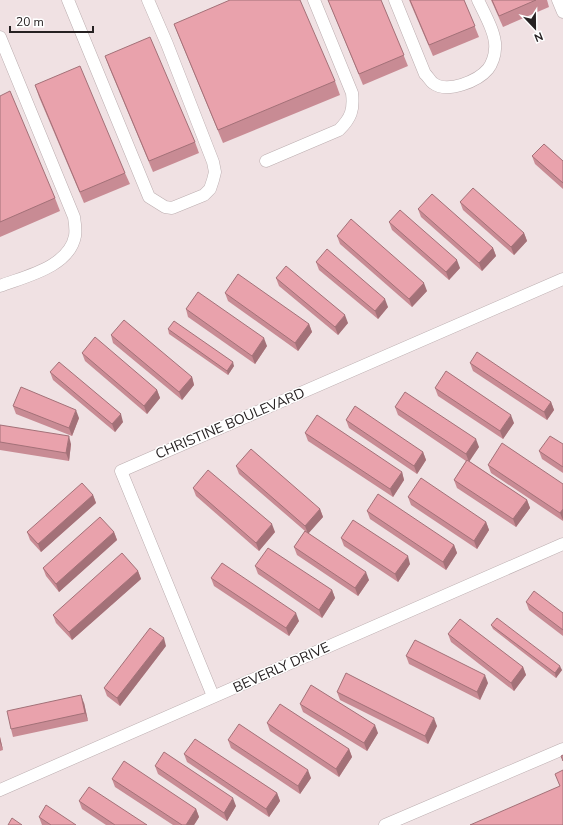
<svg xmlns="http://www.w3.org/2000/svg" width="563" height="825" font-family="'Nunito Sans',sans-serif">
<rect width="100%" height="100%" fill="#f0e1e3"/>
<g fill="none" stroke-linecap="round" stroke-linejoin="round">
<g stroke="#bbadaf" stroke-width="13">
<g id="lane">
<polyline points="68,0 149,197 165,207 172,208 204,195 210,189 213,180 215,172 213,162 167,44 148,0"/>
<path d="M395,0l30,74c3,2 5,7 8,9 14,11 45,-2 55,-14 4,-5 7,-14 7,-20 2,-14 -11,-36 -17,-49"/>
<polyline points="558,0 563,12"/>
<path d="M0,37l74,180c1,6 2,13 1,19 -6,31 -49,40 -75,50"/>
<path d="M266,161l73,-31c12,-12 15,-20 13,-37l-38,-93"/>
<polyline points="213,696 121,471 563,279"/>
<polyline points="0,790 563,544"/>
<polyline points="385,825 563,749"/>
</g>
</g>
<use href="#lane" stroke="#fff" stroke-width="12"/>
</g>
<g fill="#c88b94">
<polygon points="328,0 381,0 408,66 363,85"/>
<polygon points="409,0 464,0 479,37 433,56"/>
<polygon points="491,0 547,0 549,7 503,27"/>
<polygon points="174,24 335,81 340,95 223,143 179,37"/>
<polygon points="105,56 195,142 199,153 153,172 109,67"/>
<polygon points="35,85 125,173 130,184 84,203 39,97"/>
<polygon points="0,96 55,198 60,211 0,237"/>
<polygon points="532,156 563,161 563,189 535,164"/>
<polygon points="460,202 524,233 527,241 514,255 463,210"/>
<polygon points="418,209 493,248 496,256 482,271 421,217"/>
<polygon points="389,222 460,268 449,280 392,230"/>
<polygon points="337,236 427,291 412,307 340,244"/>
<polygon points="316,262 388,307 378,319 319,270"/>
<polygon points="276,278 348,323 338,335 279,286"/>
<polygon points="225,293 309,324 312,332 298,351 228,301"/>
<polygon points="186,309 267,346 255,364 188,317"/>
<polygon points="168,329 234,366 228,375 169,334"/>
<polygon points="111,335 192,377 194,385 182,400 113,343"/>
<polygon points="82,353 157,390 160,398 147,414 85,361"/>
<polygon points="470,363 551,402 554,410 547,420 473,371"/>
<polygon points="50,372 123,422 115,432 53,380"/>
<polygon points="435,388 514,423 503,439 438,396"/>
<polygon points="13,406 79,418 72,436 16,414"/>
<polygon points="395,407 479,447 469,461 527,500 530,508 516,527 457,488 454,480 466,461 398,415"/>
<polygon points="346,420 423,452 426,460 417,474 349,428"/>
<polygon points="0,425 71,444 69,461 0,450"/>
<polygon points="305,433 402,472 404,480 393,497 308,441"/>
<polygon points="563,444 563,473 542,459 539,451"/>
<polygon points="488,465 563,484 563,521 491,473"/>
<polygon points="236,466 320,509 323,517 308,533 369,580 358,596 297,555 294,547 305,531 239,474"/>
<polygon points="193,488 275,532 259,551 196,496"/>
<polygon points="93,495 96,503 41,552 30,540 27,532"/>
<polygon points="408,497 486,522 489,530 477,549 411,505"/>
<polygon points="367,511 454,545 457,553 446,570 370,519"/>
<polygon points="114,532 117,540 59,592 46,576 43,568"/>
<polygon points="341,538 410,564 398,582 344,546"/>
<polygon points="255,566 332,590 335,598 322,618 258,574"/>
<polygon points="138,571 141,579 72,640 56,623 53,615"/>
<polygon points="211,578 299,621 289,636 214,586"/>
<polygon points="526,602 563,613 563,636 529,610"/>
<polygon points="491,625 562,670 556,678 493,629"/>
<polygon points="448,634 523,667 526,675 514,691 451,642"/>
<polygon points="166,646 120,706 107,696 104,688"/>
<polygon points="406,656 488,683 480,700 409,664"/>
<polygon points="337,692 437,726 428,744 340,700"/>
<polygon points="84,703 88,721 13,737 11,729"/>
<polygon points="300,704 378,733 367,751 303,712"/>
<polygon points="267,723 349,749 352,757 339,777 270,731"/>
<polygon points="0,737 3,750 0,751"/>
<polygon points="228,740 311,778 300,794 231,748"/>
<polygon points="184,754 277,793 280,801 269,817 187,762"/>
<polygon points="155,766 236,806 227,821 158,774"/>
<polygon points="112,779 196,809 199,817 194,825 173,825 115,787"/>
<polygon points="79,801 147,825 106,825 82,809"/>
<polygon points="39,817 76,825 42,825"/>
</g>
<g fill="#a37178">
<polygon points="524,233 527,241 514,255 511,247"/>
<polygon points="493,248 496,256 482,271 479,263"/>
<polygon points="457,260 460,268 449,280 446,272"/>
<polygon points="424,283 427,291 412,307 409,299"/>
<polygon points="385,299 388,307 378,319 375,311"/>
<polygon points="345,315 348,323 338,335 335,327"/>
<polygon points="309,324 312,332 298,351 295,343"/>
<polygon points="264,338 267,346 255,364 252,356"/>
<polygon points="233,362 234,366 228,375 227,371"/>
<polygon points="192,377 194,385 182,400 179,392"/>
<polygon points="157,390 160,398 147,414 144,406"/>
<polygon points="551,402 554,410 547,420 544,412"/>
<polygon points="76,410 79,418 72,436 69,428"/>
<polygon points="121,414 123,422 115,432 112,424"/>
<polygon points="511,415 514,423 503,439 500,431"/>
<polygon points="69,436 71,444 69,461 66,453"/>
<polygon points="476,439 479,447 469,462 466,454"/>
<polygon points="423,452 426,460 417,474 414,466"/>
<polygon points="402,472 404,480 393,497 390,489"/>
<polygon points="93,495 96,503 41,552 38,544"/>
<polygon points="527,500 530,508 516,527 513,519"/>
<polygon points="320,509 323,517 308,534 305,526"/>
<polygon points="563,509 563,520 560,513"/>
<polygon points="486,522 489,530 477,549 474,541"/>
<polygon points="272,524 275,532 259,551 256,543"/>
<polygon points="114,532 117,540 59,592 56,584"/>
<polygon points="454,545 457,553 446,570 443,562"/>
<polygon points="408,556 410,564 398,582 395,574"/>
<polygon points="138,571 141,579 72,640 69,632"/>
<polygon points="366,572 369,580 358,596 355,588"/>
<polygon points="332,590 335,598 322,618 319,610"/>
<polygon points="296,613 299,621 289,636 286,628"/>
<polygon points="164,638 166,646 120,706 117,698"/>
<polygon points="560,666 562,670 556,678 555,673"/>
<polygon points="523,667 526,675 514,691 511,683"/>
<polygon points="485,675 488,683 480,700 477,692"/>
<polygon points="81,695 84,703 88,721 85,713"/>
<polygon points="434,718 437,726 428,744 425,736"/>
<polygon points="375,725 378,733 367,751 364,743"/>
<polygon points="0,737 3,750 0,742"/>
<polygon points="349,749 352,757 339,777 336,769"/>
<polygon points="308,770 311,778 300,794 298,786"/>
<polygon points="277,793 280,801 269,817 266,809"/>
<polygon points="233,798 236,806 227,821 224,813"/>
<polygon points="196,809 199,817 194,825 186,825"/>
</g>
<g fill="#e9a2ac" stroke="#a37178">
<polygon points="230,0 300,0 335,81 218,130 174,24"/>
<polygon points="328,0 381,0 404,55 359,74"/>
<polygon points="410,0 464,0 475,26 429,45"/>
<polygon points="492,0 536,0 499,16"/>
<polygon points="150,37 195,142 149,161 105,56"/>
<polygon points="80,66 125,173 80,192 35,85"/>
<polygon points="10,91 55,198 0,222 0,96"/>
<polygon points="544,144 563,161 563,183 532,156"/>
<polygon points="473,188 524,233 511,247 460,202"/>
<polygon points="432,194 493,248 479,263 418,209"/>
<polygon points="400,210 457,260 446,272 389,222"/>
<polygon points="351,219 424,283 409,299 337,236"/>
<polygon points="327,249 385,299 375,311 316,262"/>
<polygon points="286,266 345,315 335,327 276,278"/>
<polygon points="238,274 309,324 295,343 225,293"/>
<polygon points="198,292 264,338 252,356 186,309"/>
<polygon points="124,320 192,377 179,392 111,335"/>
<polygon points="174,321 233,362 227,371 168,329"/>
<polygon points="95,337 157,390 144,406 82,353"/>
<polygon points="477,352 551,402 544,412 470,363"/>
<polygon points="59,362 121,414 112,424 50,372"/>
<polygon points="446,371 511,415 500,431 435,388"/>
<polygon points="21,387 76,410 69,428 13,406"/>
<polygon points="405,392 476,439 466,454 395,407"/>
<polygon points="355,406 423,452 414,466 346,420"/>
<polygon points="317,415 402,472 390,489 305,433"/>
<polygon points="0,425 69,436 66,453 0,442"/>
<polygon points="550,436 563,444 563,467 539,451"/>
<polygon points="502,443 563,484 563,509 560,513 488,465"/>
<polygon points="251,449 320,509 305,526 236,466"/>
<polygon points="467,460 527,500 513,519 454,480"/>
<polygon points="208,470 272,524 256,543 193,488"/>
<polygon points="421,478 486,522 474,541 408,497"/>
<polygon points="82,483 93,495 38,544 27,532"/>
<polygon points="378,494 454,545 443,562 367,511"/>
<polygon points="100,517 114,532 56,584 43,568"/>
<polygon points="353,520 408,556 395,574 341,538"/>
<polygon points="305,531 366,572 355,588 294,547"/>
<polygon points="268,548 332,590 319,610 255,566"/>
<polygon points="122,553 138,571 69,632 53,615"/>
<polygon points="222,563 296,613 286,628 211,578"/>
<polygon points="534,591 563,613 563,630 526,602"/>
<polygon points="497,618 560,666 555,673 491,625"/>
<polygon points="460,619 523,667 511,683 448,634"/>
<polygon points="150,628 164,638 117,698 104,688"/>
<polygon points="415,640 485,675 477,692 406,656"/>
<polygon points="346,673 434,718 425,736 337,692"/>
<polygon points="311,685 375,725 364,743 300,704"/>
<polygon points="81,695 85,713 11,729 7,711"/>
<polygon points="280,704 349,749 336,769 267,723"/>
<polygon points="239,724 308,770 298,786 228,740"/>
<polygon points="195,739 277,793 266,809 184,754"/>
<polygon points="164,752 233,798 224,813 155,766"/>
<polygon points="563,755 563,761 561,756"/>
<polygon points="124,761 196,809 186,825 182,825 112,779"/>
<polygon points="563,770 563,825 470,825 560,786 555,774"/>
<polygon points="89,787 147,825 115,825 79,801"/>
<polygon points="46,805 76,825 51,825 39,817"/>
<polygon points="12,818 22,825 8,825"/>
</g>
<g text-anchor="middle" stroke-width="3" stroke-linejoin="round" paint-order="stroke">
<g font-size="14" fill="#262122" stroke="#fff">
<text transform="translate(230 423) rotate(-23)" y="5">CHRISTINE BOULEVARD</text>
<text transform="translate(281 667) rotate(-24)" y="5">BEVERLY DRIVE</text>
</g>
</g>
<g transform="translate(535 28) rotate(158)" stroke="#ffffff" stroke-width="3" paint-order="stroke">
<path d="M0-3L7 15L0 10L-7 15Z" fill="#262122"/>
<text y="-6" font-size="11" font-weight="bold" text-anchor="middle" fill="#262122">N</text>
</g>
<path d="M10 26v6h83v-6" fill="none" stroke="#262122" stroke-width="2"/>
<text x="16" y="26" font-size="12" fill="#262122" stroke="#ffffff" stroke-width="3" paint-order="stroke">20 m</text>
</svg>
